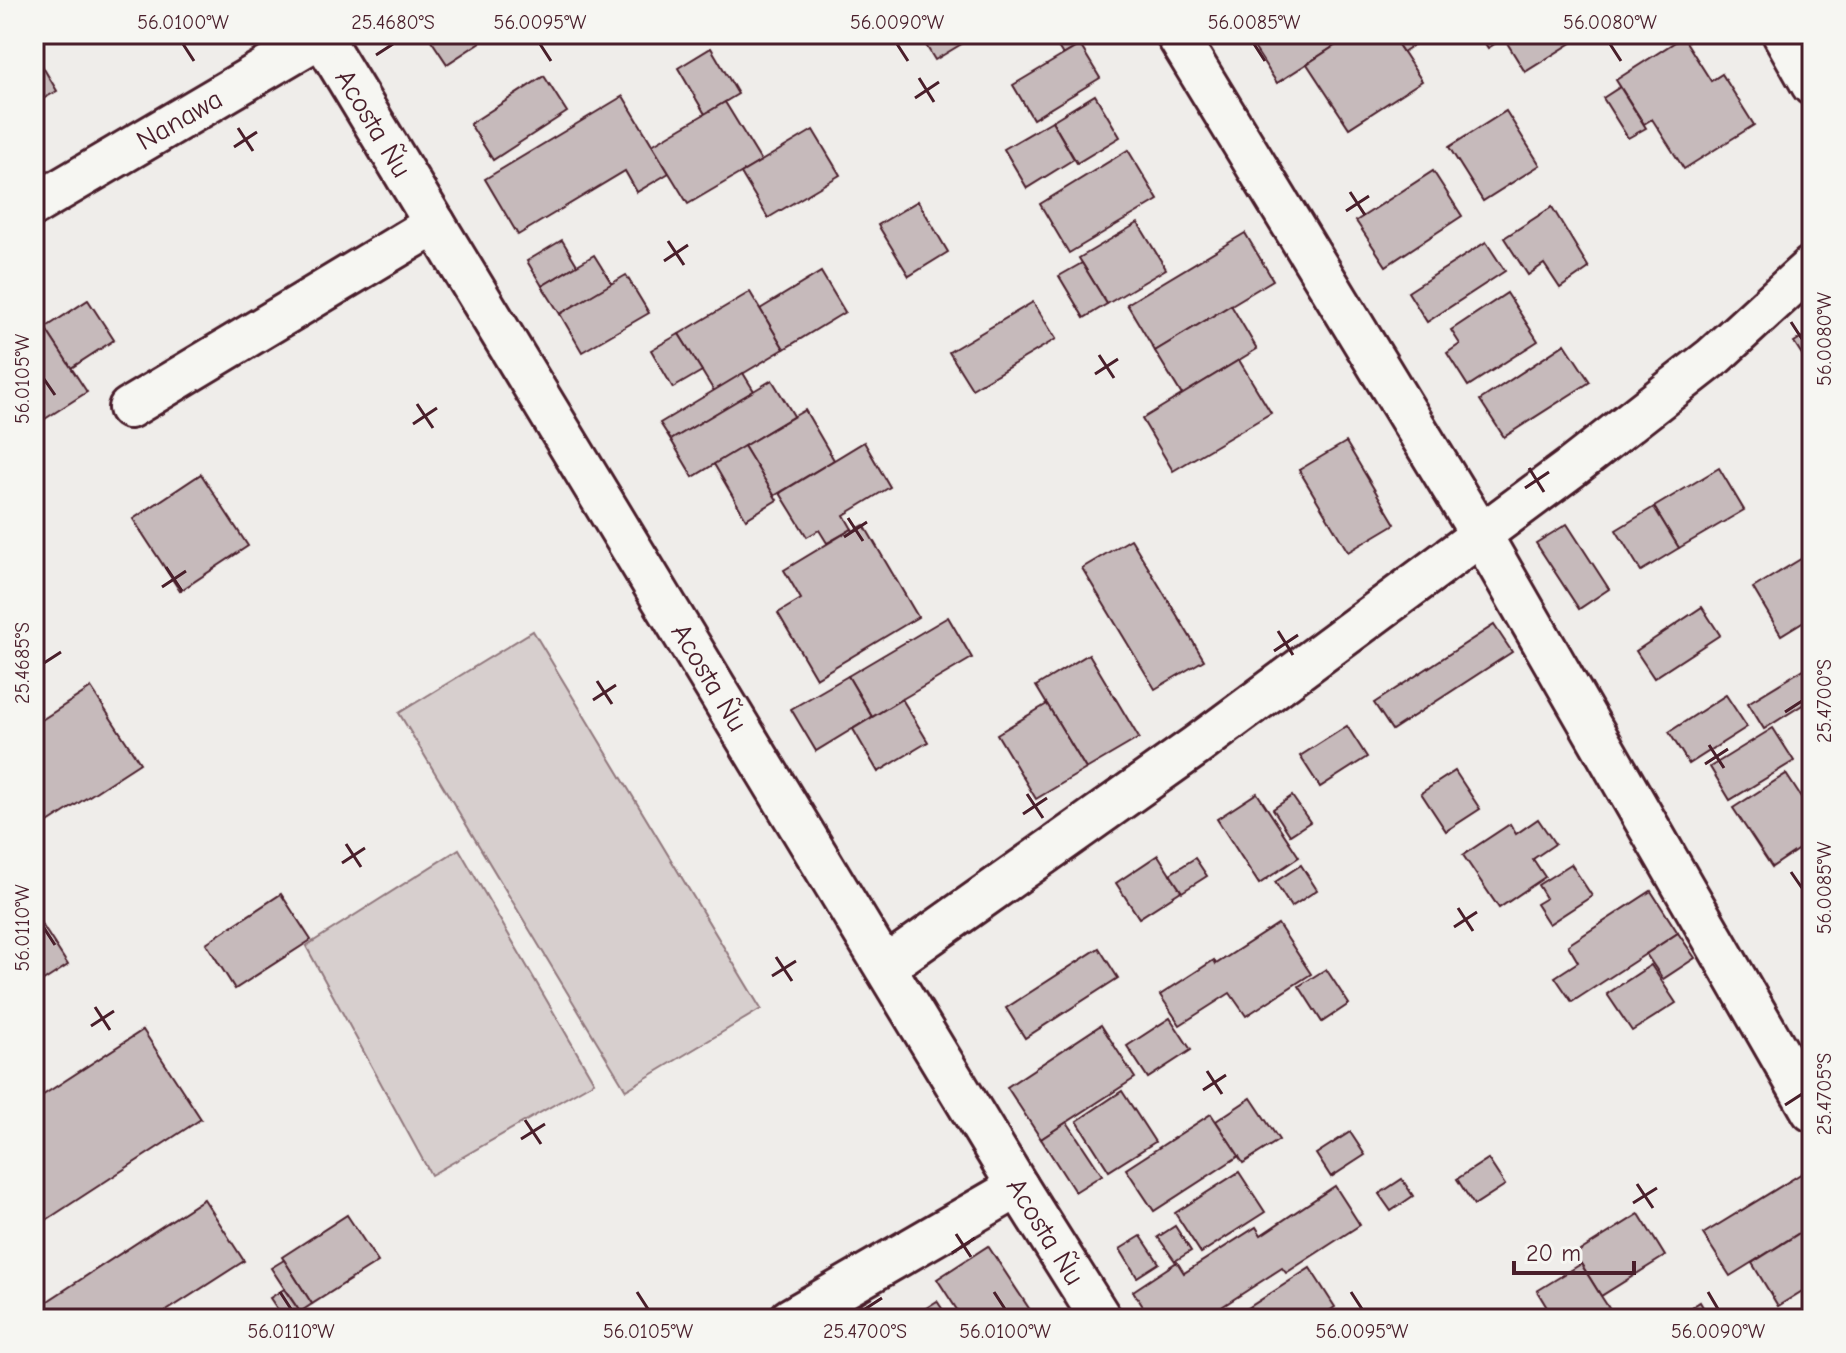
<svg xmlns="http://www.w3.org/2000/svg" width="1846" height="1353" font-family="'Comic Neue',sans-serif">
<rect width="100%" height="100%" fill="#efedea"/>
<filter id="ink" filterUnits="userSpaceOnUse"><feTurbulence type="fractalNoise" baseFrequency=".0125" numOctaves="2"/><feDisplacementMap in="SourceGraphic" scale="16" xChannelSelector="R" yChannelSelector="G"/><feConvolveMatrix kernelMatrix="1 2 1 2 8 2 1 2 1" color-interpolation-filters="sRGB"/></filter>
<g filter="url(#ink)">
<g fill="#d7cfce" stroke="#90777c" stroke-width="2">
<polygon points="533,631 761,1009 626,1090 399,713"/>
<polygon points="459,849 594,1082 431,1175 306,946"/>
</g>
<g fill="#c6babb" stroke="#4a1f2b" stroke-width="2">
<polygon points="427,34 493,34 447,64"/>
<polygon points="919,34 978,34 935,60"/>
<polygon points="1050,34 1098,34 1063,55"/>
<polygon points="1248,34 1353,34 1277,83 1246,35"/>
<polygon points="1353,34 1391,34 1422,81 1349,128 1307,64"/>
<polygon points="1391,34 1431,34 1403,52"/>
<polygon points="1479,34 1510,34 1488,48"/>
<polygon points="1510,34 1586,34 1525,72 1504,38"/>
<polygon points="1683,37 1711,81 1722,74 1754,125 1684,169 1652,119 1644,124 1616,80"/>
<polygon points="1080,45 1100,78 1033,119 1013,85"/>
<polygon points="711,48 738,94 705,114 678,68"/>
<polygon points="34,52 57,91 34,104"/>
<polygon points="544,76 567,112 493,160 470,124"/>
<polygon points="1620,87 1646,128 1628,138 1603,98"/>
<polygon points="1095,95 1120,137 1077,163 1052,121"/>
<polygon points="623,96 669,173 637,192 625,171 518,235 485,179"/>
<polygon points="725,102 761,161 688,204 652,145"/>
<polygon points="1506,111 1540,165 1483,201 1449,147"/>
<polygon points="1052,121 1074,159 1027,188 1004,149"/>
<polygon points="813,130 840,175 768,218 741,173"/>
<polygon points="1128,150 1158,200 1069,253 1040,204"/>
<polygon points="1433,171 1462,216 1386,266 1356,221"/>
<polygon points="918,201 948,252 909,276 878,225"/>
<polygon points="1552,207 1589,268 1560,288 1544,264 1528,275 1504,238"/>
<polygon points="1138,223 1166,269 1107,304 1079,258"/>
<polygon points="1245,233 1273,280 1155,351 1127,304"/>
<polygon points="562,240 577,265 542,286 527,261"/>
<polygon points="1486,242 1505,271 1427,322 1408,292"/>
<polygon points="594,255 612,284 560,314 542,286"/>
<polygon points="1082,263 1107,304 1084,318 1059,276"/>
<polygon points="821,272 845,312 784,349 760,309"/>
<polygon points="626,275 649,313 582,352 560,314"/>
<polygon points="750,292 784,349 714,391 679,334"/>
<polygon points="1507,293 1538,341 1468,386 1447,353 1460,344 1451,330"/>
<polygon points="88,300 114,340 71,368 45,328"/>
<polygon points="1033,302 1056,339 972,389 949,352"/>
<polygon points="1231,305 1257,349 1182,395 1155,351"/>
<polygon points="45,328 87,392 34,426 34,335"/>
<polygon points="1812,331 1812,370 1794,342"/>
<polygon points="679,334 702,371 673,388 651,350"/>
<polygon points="1565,344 1590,382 1504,437 1480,400"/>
<polygon points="1239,360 1271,413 1173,471 1142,419"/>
<polygon points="743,373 754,391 671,440 660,423"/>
<polygon points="772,380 794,416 693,477 671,440"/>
<polygon points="805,410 834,460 774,496 744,446"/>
<polygon points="864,442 890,487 844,515 852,529 827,543 819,530 807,537 780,493"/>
<polygon points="1346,442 1395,524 1348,552 1299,470"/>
<polygon points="744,446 777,500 746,519 714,464"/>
<polygon points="1719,468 1744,510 1679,548 1654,507"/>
<polygon points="201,474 248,546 180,591 133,519"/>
<polygon points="1654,507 1679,548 1641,571 1616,530"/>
<polygon points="1567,524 1609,589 1579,609 1536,543"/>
<polygon points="864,525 918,617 816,678 778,613 801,599 784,570 852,529 853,531"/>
<polygon points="1131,539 1204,660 1155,689 1082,568"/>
<polygon points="1804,557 1812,570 1812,616 1781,635 1753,588"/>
<polygon points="1702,607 1720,635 1654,678 1636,651"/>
<polygon points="948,617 972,658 872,717 848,676"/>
<polygon points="1494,625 1512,652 1392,730 1374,703"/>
<polygon points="1089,654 1139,738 1086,769 1036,686"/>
<polygon points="1812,664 1812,699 1764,729 1748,703"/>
<polygon points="848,676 872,717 816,751 791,709"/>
<polygon points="91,688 140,763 34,832 34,725"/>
<polygon points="1726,695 1747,727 1689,764 1669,732"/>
<polygon points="902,699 928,742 878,772 853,729"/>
<polygon points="1047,704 1086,769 1036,799 997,734"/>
<polygon points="1347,726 1367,757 1320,787 1300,756"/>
<polygon points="1773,728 1794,761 1730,800 1710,767"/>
<polygon points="1455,771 1480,809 1446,831 1421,793"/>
<polygon points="1786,774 1812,814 1812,840 1772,867 1733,808"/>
<polygon points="1257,793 1299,857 1259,884 1217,819"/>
<polygon points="1292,796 1310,822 1290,835 1273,809"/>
<polygon points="1538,819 1555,844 1533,859 1545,877 1499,908 1463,855 1510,824 1516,834"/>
<polygon points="1158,855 1181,891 1139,918 1116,883"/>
<polygon points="1195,858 1207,876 1182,892 1170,874"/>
<polygon points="1571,864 1592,896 1549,924 1536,904 1546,898 1538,885"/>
<polygon points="1301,865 1317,890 1291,907 1275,882"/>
<polygon points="1651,891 1678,933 1572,1002 1555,977 1578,962 1568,945"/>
<polygon points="281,894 311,940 235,989 206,943"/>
<polygon points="39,920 68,965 34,987 34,923"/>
<polygon points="1278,924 1311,974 1246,1016 1230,993 1180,1025 1160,995 1214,960 1216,964"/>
<polygon points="1678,933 1695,958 1663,979 1646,954"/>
<polygon points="1812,934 1812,957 1801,940"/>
<polygon points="1099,948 1118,978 1025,1038 1006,1008"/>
<polygon points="1651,965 1676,1003 1632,1031 1607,994"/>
<polygon points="1326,969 1349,1004 1322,1022 1299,986"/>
<polygon points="1170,1018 1191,1050 1148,1078 1127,1046"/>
<polygon points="1101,1025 1135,1078 1041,1139 1007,1087"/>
<polygon points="143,1030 201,1119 34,1228 34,1101"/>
<polygon points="1122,1091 1155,1142 1109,1171 1077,1121"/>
<polygon points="1251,1098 1279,1140 1243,1163 1216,1121"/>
<polygon points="1211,1114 1239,1156 1154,1211 1126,1169"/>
<polygon points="1067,1122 1102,1175 1075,1192 1041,1139"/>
<polygon points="1350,1132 1365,1155 1331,1177 1316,1154"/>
<polygon points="1488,1159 1505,1185 1474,1205 1457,1179"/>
<polygon points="1239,1172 1265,1212 1201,1253 1175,1213"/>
<polygon points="1804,1172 1812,1185 1812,1225 1730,1276 1703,1234"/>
<polygon points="1402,1179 1413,1196 1391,1211 1379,1194"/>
<polygon points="1335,1186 1360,1225 1286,1273 1282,1268 1203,1319 1151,1319 1133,1291 1177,1262 1184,1273 1256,1227 1261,1235"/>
<polygon points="204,1199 244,1261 154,1319 34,1319 34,1310"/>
<polygon points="1639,1214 1665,1256 1601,1296 1575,1254"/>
<polygon points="347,1215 378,1262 312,1304 282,1257"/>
<polygon points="1812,1225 1812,1285 1778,1306 1752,1263"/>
<polygon points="1175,1226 1191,1251 1175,1261 1158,1237"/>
<polygon points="1141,1236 1159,1263 1137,1277 1120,1249"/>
<polygon points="988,1246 1036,1319 963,1319 937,1279"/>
<polygon points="284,1260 312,1304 300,1312 271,1268"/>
<polygon points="1581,1264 1601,1296 1616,1319 1554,1319 1537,1291"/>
<polygon points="1310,1268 1335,1307 1317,1319 1231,1319"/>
<polygon points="284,1289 300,1312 290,1319 284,1319 270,1298"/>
<polygon points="937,1301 949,1319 909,1319"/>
<polygon points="1700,1302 1710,1319 1673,1319"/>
</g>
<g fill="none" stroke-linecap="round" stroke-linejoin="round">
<g stroke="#4a1f2b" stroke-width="46">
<g id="minor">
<polyline points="320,34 1018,1187 1101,1319"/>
<polyline points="1176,34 1481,535 1812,1111"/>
<polyline points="1783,34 1812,85"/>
<polyline points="34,205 325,34"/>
<polyline points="129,408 435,224"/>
<polyline points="886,966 1196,746 1571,468 1713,357 1812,266"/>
<polyline points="790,1319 1018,1187"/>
</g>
</g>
<use href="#minor" stroke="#f6f6f2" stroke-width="40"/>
</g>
</g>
<path fill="none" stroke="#4a1f2b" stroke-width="3" d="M183,44l11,17M540,44l11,17M897,44l11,17M1254,44l11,17M1610,44l11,17M376,55l17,-11M919,78l15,24M915,98l24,-16M238,128l15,23M234,147l23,-15M1350,192l15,23M1346,211l23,-15M668,241l16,24M664,261l24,-16M1791,322l11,17M1099,355l15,23M1095,374l23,-15M44,379l11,16M417,404l16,24M413,424l24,-16M1529,468l15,24M1525,488l24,-16M848,518l15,23M844,537l23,-15M166,567l16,24M162,587l24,-16M1278,631l15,24M1274,651l24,-16M44,663l17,-11M597,681l15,23M593,700l23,-15M1785,712l17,-11M1709,745l15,23M1705,764l23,-15M1027,794l16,24M1023,814l24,-16M346,844l15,23M342,863l23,-15M1791,872l11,16M1458,908l15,23M1454,927l23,-15M44,928l11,17M776,957l16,24M772,976l24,-15M95,1007l15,23M91,1026l23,-15M1207,1071l15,23M1203,1090l23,-15M1785,1105l17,-11M525,1120l16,24M521,1139l24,-15M1637,1184l16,24M1633,1203l24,-15M956,1234l15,23M952,1253l23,-15M280,1292l11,17M637,1292l11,17M994,1292l11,17M1351,1292l11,17M1708,1292l10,17M865,1309l17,-11"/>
<g text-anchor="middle" stroke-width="6" stroke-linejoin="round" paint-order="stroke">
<g font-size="28" fill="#4a1f2b" stroke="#f6f6f2">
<text transform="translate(179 119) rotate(-30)" y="10">Nanawa</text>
<text transform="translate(374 123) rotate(59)" y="10">Acosta Ñu</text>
<text transform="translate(710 677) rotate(59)" y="10">Acosta Ñu</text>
<text transform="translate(1046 1231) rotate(58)" y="10">Acosta Ñu</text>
</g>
</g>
<rect width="1846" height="1353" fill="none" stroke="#f6f6f2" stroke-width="88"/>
<path d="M1514 1261v12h120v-12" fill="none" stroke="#4a1f2b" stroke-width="4"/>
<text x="1526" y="1261" font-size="24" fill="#4a1f2b" stroke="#f6f6f2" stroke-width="6" paint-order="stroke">20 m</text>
<rect x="44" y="44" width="1758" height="1265" fill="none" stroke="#4a1f2b" stroke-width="3"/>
<g font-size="20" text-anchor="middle" fill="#4a1f2b">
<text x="183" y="29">56.0100°W</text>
<text x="393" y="29">25.4680°S</text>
<text x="540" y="29">56.0095°W</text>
<text x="897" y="29">56.0090°W</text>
<text x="1254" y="29">56.0085°W</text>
<text x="1610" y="29">56.0080°W</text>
<text transform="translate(1824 339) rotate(-90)" y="7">56.0080°W</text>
<text transform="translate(22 379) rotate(-90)" y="7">56.0105°W</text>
<text transform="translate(22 663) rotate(-90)" y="7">25.4685°S</text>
<text transform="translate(1824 701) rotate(-90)" y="7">25.4700°S</text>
<text transform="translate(1824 888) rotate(-90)" y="7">56.0085°W</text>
<text transform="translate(22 928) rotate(-90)" y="7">56.0110°W</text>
<text transform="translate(1824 1094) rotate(-90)" y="7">25.4705°S</text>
<text x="291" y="1338">56.0110°W</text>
<text x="648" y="1338">56.0105°W</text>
<text x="865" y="1338">25.4700°S</text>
<text x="1005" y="1338">56.0100°W</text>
<text x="1362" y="1338">56.0095°W</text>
<text x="1718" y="1338">56.0090°W</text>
</g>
</svg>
